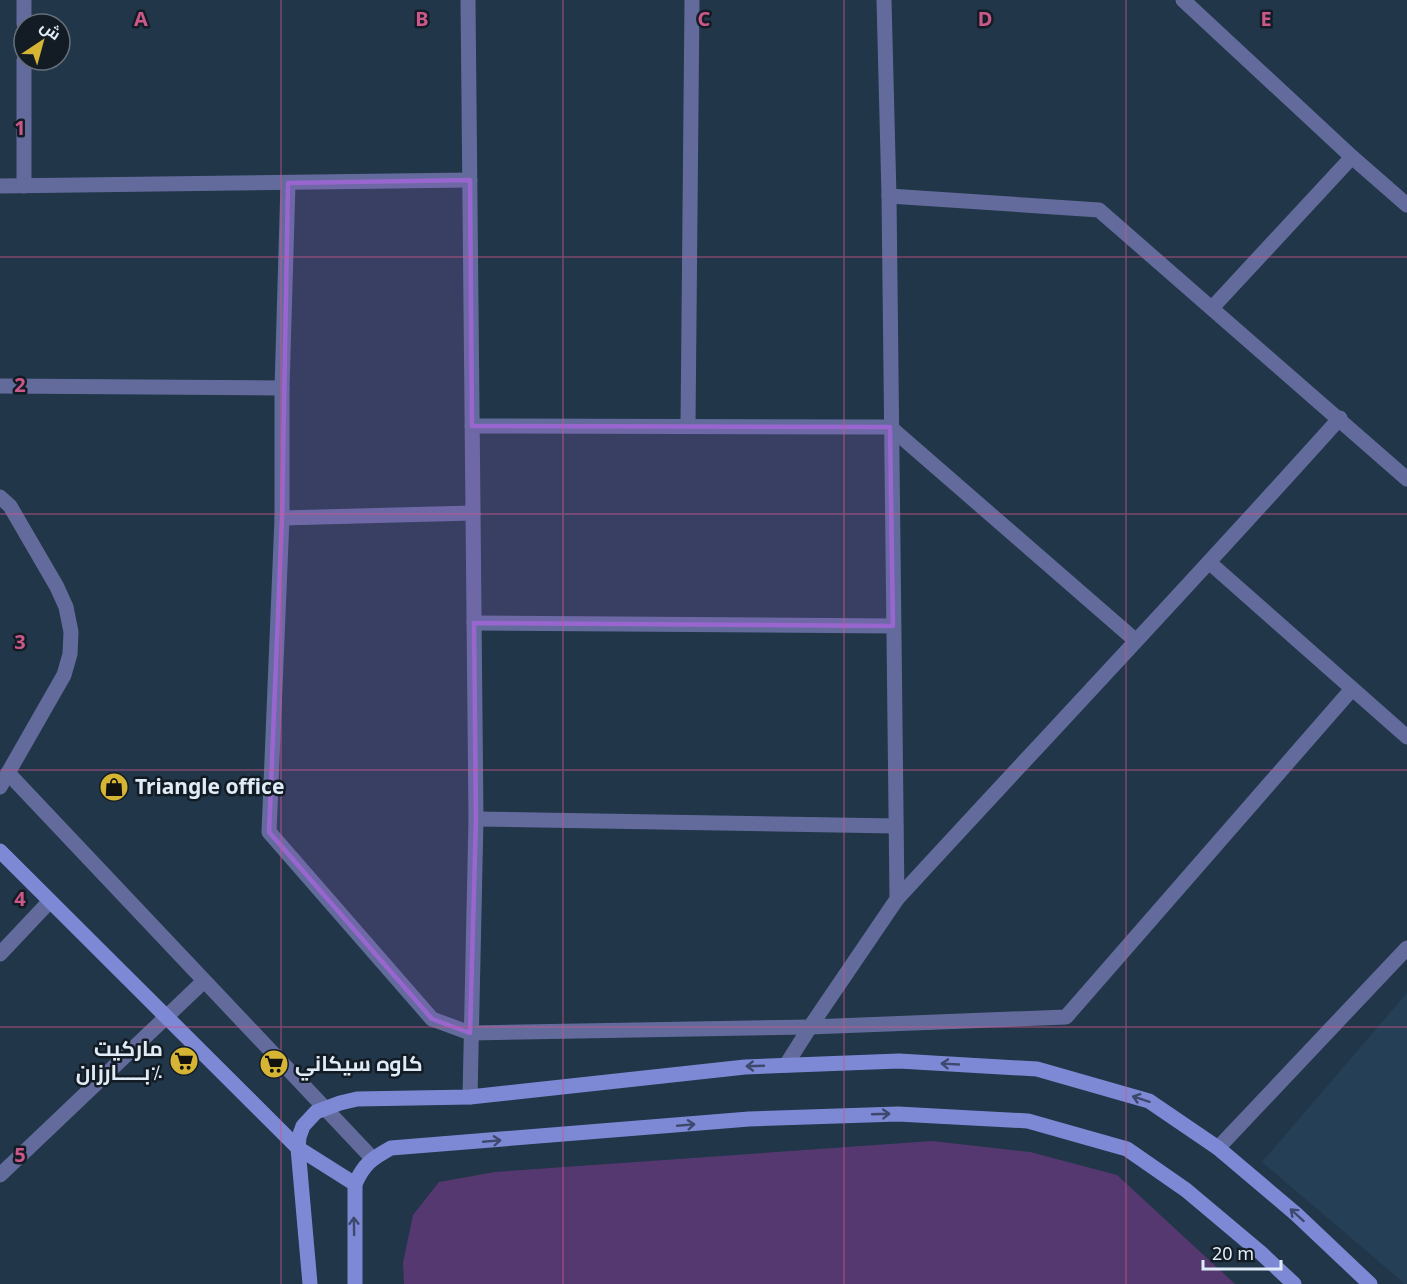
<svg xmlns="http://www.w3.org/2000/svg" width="1407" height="1284" font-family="'Noto Sans',Cairo,sans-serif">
<rect width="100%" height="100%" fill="#213648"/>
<polygon fill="#254056" points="1407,993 1407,1284 1405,1284 1262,1162"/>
<polygon fill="#563870" points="932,1141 1030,1152 1117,1175 1235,1284 404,1284 403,1263 413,1215 439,1182 495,1172"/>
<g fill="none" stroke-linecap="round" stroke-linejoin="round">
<g stroke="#636b9c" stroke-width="15">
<polyline points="468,0 476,819 470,1097"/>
<polyline points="1183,0 1352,157 1407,205"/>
<polyline points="24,24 24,0"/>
<polyline points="288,183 282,388 282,518 269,832 432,1019 470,1033 810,1027 1066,1017 1352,689"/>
<polyline points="0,186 470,180"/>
<polyline points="24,186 24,60"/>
<polyline points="889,196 1099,210 1407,479"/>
<polyline points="1212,308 1352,157"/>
<polyline points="0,386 282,388"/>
<polyline points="472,426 890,427 1135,640"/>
<polyline points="688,426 692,0"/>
<polyline points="0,497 10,506 57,587 66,607 71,632 70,654 64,675 0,787"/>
<polyline points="282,518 473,513"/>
<polyline points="1210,563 1407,737"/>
<polyline points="474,623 893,626"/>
<polyline points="8,773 372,1158"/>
<polyline points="476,819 896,826"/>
<path d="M897,899c147,-160 297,-318 443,-481"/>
<polyline points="0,954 50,901"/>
<polyline points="786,1065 810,1027 897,899 889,196 884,0"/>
<polyline points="1218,1148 1407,948"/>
<polyline points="0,1175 204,981"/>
</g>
<g stroke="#7e89d6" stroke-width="15">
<polyline points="0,851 298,1148 355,1184"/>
<polyline points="310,1284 298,1148 299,1137 303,1126 316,1112 340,1103 357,1099 470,1097 745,1067 899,1061 1037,1069 1149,1101 1218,1148 1296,1214 1370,1284"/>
<path d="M355,1284v-100c9,-20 16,-25 36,-36l358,-29 149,-5 130,7 99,28 59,41 75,63 33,31"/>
</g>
</g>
<defs><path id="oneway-shaft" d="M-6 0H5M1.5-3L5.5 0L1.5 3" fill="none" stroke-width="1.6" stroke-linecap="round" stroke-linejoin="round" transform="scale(1.5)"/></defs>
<g stroke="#3e486c">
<use href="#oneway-shaft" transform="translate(950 1064) rotate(-177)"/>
<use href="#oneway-shaft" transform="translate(755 1066) rotate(178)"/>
<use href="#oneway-shaft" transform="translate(1141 1099) rotate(-162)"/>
<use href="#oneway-shaft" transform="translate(881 1114) rotate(-2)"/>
<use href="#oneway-shaft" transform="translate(686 1125) rotate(-5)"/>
<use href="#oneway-shaft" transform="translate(492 1141) rotate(-5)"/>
<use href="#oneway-shaft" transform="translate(1297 1215) rotate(-138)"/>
<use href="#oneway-shaft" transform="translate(354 1226) rotate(-91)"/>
</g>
<path fill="#9966d0" fill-opacity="0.2" stroke="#9966d0" stroke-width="4.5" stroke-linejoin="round" d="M470,180l2,246 418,1 3,199 -419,-3 2,196 -6,214 -38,-14 -163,-187 13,-314 6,-335z"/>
<path fill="none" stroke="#cb588a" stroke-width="1.5" stroke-opacity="0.55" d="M281,0v1284M563,0v1284M844,0v1284M1126,0v1284M0,257h1407M0,514h1407M0,770h1407M0,1027h1407"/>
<defs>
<g id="shop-disc" transform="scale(1.5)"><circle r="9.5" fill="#d6b534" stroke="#131c25"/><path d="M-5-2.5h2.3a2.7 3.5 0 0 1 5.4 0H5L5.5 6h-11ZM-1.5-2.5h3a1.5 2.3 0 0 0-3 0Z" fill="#111"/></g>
<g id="supermarket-disc" transform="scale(1.5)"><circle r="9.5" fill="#d6b534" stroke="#131c25"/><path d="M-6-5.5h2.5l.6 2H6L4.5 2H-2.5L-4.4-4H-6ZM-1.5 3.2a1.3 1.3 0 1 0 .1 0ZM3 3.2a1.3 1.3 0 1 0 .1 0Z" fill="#111"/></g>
</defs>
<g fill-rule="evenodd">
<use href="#shop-disc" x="114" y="787"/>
<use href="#supermarket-disc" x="184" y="1061"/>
<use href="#supermarket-disc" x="274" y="1064"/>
</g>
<g text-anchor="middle" stroke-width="5" stroke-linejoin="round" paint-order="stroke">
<g font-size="21" font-weight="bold" fill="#dfecf7" stroke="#131c25" text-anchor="start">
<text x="135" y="794">Triangle office</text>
<text x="163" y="1056" text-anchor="end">ماركیت<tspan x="163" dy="24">بـــــارزان٪</tspan></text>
<text x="295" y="1071">كاوه سيكاني</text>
</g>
</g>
<g font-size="20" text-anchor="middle" font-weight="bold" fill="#cb588a" stroke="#131c25" stroke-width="5" stroke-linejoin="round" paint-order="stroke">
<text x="141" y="26">A</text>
<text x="422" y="26">B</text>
<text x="704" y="26">C</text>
<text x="985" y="26">D</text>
<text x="1266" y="26">E</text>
<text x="20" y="135">1</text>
<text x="20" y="392">2</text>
<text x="20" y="649">3</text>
<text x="20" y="906">4</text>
<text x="20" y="1162">5</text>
</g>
<g transform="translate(42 42) rotate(36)"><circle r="28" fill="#131c25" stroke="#656f79" stroke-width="1.5"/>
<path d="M0-4.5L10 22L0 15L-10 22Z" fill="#d6b534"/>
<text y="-9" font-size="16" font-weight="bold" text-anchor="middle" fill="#dfecf7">ش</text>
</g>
<path d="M1203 1260v9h78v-9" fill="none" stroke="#dfecf7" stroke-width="3"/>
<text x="1212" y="1260" font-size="18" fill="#dfecf7" stroke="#131c25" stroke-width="4.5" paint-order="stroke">20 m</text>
</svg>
